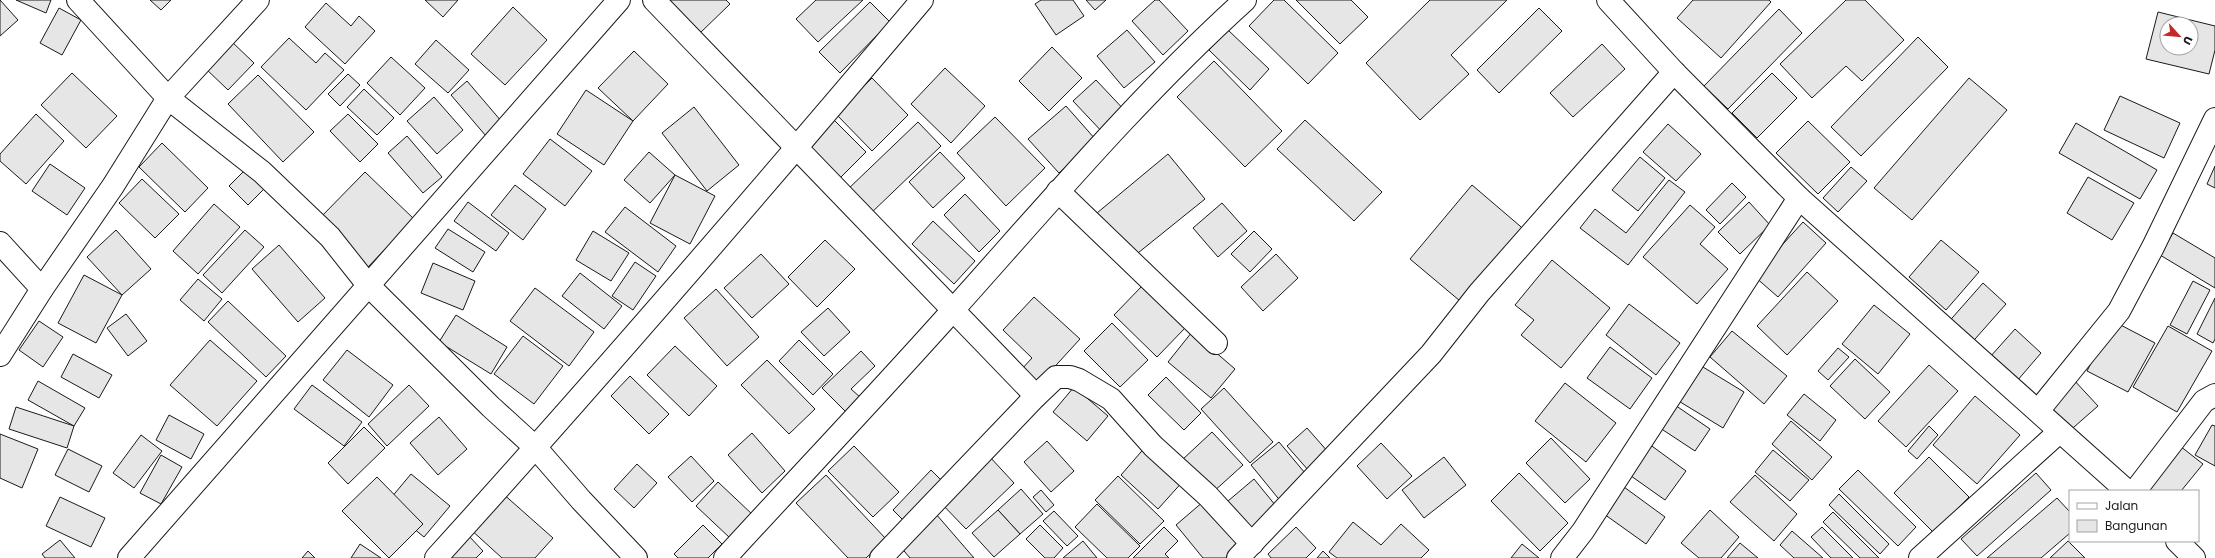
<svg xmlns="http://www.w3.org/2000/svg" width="2215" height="558" font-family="Poppins,sans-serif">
<rect width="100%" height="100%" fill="#fff"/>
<g fill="#e6e6e6" stroke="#1a1a1a" fill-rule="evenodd">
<polygon points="0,0 18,20 0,36"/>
<polygon points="16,0 51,0 46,13"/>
<polygon points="150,0 171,0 161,10"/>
<polygon points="425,0 458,0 443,17"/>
<polygon points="670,0 726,0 730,4 699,34 668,2"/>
<polygon points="816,0 863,0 818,42 796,19"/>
<polygon points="1041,0 1073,0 1084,16 1056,35 1035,4"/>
<polygon points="1086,0 1106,0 1095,10"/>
<polygon points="1155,0 1159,0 1188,31 1163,55 1132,21"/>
<polygon points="1274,0 1284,0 1338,53 1308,84 1249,26"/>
<polygon points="1296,0 1351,0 1368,17 1340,44"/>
<polygon points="1430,0 1507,0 1451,55 1469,74 1420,120 1366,63"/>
<polygon points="1693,0 1769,0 1771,2 1721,58 1677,18"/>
<polygon points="1846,0 1865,0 1904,40 1862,81 1846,66 1812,98 1780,64"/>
<polygon points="870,2 890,22 840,73 819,52"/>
<polygon points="326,3 351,26 359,16 375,31 345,64 305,27"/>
<polygon points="513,7 547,40 505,85 471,54"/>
<polygon points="59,8 81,20 62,55 40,43"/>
<polygon points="1539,8 1562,31 1499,93 1477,70"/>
<polygon points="1779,9 1802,33 1728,109 1704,86"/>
<path d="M2158,12l57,14v24l-6,24 -63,-15zM2167,24h24v24h-24z"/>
<polygon points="1127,30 1155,62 1124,88 1097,56"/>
<polygon points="1228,30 1269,69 1250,90 1209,50"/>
<polygon points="1918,37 1948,67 1861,156 1831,127"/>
<polygon points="289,38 316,63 325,53 344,70 306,110 261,67"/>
<polygon points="230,40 254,63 228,90 204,67"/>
<polygon points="436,40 469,70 448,93 415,64"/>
<polygon points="1602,44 1625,69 1573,117 1550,93"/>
<polygon points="1052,47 1082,78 1049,111 1019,81"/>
<polygon points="634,51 668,84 633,121 598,88"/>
<polygon points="391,57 425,88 400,115 367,83"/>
<polygon points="1214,61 1282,131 1245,167 1177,97"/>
<polygon points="945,68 985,106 951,143 911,104"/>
<polygon points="72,73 117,116 86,148 41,105"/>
<polygon points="1772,73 1797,98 1757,138 1732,113"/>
<polygon points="348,74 360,85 340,106 328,94"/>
<polygon points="258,75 314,132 283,162 228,104"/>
<polygon points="872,78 908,115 872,151 836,114"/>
<polygon points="1969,78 2007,110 1912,220 1874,188"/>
<polygon points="1096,80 1129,115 1106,136 1073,101"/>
<polygon points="467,81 502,122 486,136 451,95"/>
<polygon points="364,89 394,118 377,135 347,107"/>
<polygon points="586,90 633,121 604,165 557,134"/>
<polygon points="2120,96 2180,123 2164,158 2104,130"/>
<polygon points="434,97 463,130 437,154 407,121"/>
<polygon points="1066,106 1096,140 1059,173 1028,139"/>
<polygon points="694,107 739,165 707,191 662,133"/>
<polygon points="36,114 64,141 26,184 0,161 0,154"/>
<polygon points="348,114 378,144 360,162 330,131"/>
<polygon points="995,117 1045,168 1006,206 957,153"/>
<polygon points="834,120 866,152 838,180 806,149"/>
<polygon points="1305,120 1382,192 1354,221 1277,149"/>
<polygon points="1808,121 1850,162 1818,194 1776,153"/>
<polygon points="918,122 941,146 869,215 846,191"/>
<polygon points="2076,123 2157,170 2140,199 2059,153"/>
<polygon points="1668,124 1701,154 1676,181 1643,152"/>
<polygon points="407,136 442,177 423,193 388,153"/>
<polygon points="550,139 592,171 565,206 523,174"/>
<polygon points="162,143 208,188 185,212 139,167"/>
<polygon points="649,152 675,175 650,203 624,180"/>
<polygon points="940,152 965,178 933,208 909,182"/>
<polygon points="1168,154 1205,199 1133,257 1097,213"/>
<polygon points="1640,157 1665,178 1638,211 1612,190"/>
<polygon points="50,164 85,188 67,215 32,191"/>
<polygon points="2215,166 2215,188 2207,184"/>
<polygon points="1851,167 1867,181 1838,212 1823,198"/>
<polygon points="246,169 265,188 248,205 229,186"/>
<polygon points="365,172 414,219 367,268 318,220"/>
<polygon points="675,175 715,196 690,244 650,223"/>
<polygon points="2088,177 2134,203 2112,240 2067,213"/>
<polygon points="142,179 179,214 155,238 119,203"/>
<polygon points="1669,180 1685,192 1628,265 1580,228 1595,209 1626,233"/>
<polygon points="1732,183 1746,197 1720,224 1706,210"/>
<polygon points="515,185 546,209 523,240 491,215"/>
<polygon points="1472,185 1527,232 1466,306 1410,259"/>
<polygon points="965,194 1000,231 979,252 944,215"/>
<polygon points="468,202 509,233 496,251 454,221"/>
<polygon points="1749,202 1770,225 1740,254 1718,232"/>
<polygon points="1222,203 1247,231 1218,257 1193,228"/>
<polygon points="214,204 240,227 198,274 173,251"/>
<polygon points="1690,205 1715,227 1700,244 1728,269 1697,304 1643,257"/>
<polygon points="625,207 676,246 658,272 605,232"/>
<polygon points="933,221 975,261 954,284 912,244"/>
<polygon points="1803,222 1826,243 1778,297 1754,276"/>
<polygon points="448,229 485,252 473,272 435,248"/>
<polygon points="116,230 151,269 122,295 87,257"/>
<polygon points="245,230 264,247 222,293 203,275"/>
<polygon points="593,231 629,253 611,281 576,260"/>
<polygon points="1254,231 1272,249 1250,272 1231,254"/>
<polygon points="2173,233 2215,258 2215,288 2160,255"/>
<polygon points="825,240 855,269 817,307 788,277"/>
<polygon points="1941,240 1979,272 1946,310 1909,277"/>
<polygon points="279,245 325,298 298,322 252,269"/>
<polygon points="761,254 789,284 752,318 724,288"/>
<polygon points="1276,254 1298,278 1263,311 1241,287"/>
<polygon points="1552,260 1610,308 1561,368 1521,335 1534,320 1515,305"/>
<polygon points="635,262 656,276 633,310 612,296"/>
<polygon points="433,263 475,281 463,310 421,293"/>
<polygon points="1807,272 1838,301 1787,355 1757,326"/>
<polygon points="580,273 622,306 604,329 562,296"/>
<polygon points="84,275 122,295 96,343 58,323"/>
<polygon points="198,279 222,299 204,321 180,300"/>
<polygon points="2193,281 2210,290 2187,334 2170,325"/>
<polygon points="1983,283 2006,304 1968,347 1945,326"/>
<polygon points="1142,286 1185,328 1157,357 1114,315"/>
<polygon points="535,288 594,332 569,366 510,321"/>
<polygon points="716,289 759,337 727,366 684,318"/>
<polygon points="1034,297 1080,339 1037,386 1020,371 1032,358 1003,330"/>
<polygon points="2215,298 2215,339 2213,343 2197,334"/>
<polygon points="228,301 286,356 266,377 208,322"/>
<polygon points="1629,304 1680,343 1656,375 1606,335"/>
<polygon points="1874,305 1910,334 1878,374 1842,344"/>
<polygon points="828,308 850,332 824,356 801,332"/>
<polygon points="126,314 147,341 128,356 107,328"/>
<polygon points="456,315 507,347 491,374 439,342"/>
<polygon points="39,321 63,337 43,367 19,350"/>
<polygon points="2113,321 2155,343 2128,392 2087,371"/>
<polygon points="1112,323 1148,360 1120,387 1084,351"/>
<polygon points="2168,326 2212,351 2177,412 2133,387"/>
<polygon points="2015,329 2041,353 2017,381 1990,357"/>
<polygon points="1732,331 1787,376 1764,404 1710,357"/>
<polygon points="1192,332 1235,369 1211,398 1168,362"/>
<polygon points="523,336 563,366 534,404 494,374"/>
<polygon points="210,340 257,381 217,426 170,385"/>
<polygon points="799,340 833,374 813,395 779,361"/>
<polygon points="675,346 717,386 689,416 647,375"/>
<polygon points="1610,347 1652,378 1630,409 1587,378"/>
<polygon points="1838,348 1849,357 1828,380 1818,371"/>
<polygon points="347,350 393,385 369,417 323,380"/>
<polygon points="861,351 875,366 851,389 861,398 846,412 822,388"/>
<polygon points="73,354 112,375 99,398 61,377"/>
<polygon points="1855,359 1890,392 1865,419 1830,386"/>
<polygon points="767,360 815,409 789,434 741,385"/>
<polygon points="1698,364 1744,392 1723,428 1677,400"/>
<polygon points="1929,365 1958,391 1906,447 1878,421"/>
<polygon points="630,376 669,414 649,434 611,396"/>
<polygon points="1166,377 1201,413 1184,430 1148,395"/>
<polygon points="2073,379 2098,406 2066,434 2042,407"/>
<polygon points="38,381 85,408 74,426 28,400"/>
<polygon points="1565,383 1616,423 1586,462 1535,421"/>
<polygon points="312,385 362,422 344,446 294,409"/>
<polygon points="409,385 429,406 387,446 368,424"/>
<polygon points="1074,387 1108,416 1087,441 1053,412"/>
<polygon points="1224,388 1273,442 1250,463 1201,409"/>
<polygon points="1804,394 1836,420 1820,441 1787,415"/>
<polygon points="1975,396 2020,435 1977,484 1933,445"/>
<polygon points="1672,403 1710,429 1695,451 1657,426"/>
<polygon points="16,407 74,426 67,448 9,429"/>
<polygon points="169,415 204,434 191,459 156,440"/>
<polygon points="439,417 467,449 438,475 410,443"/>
<polygon points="1791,421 1832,457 1812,480 1772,444"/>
<polygon points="2212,425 2215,426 2215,466 2195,455"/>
<polygon points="1929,426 1938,435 1917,459 1908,451"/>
<polygon points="364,427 385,448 348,484 328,463"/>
<polygon points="1307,428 1329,453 1309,471 1287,446"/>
<polygon points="1212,432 1243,465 1212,493 1182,460"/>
<polygon points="752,433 785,471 762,493 728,455"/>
<polygon points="0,434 38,449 22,488 0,478"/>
<polygon points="141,435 162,451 134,488 113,473"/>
<polygon points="1551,438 1590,479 1565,503 1526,463"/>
<polygon points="1047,441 1074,471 1051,492 1024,462"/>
<polygon points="1645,441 1686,471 1665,500 1624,471"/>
<polygon points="1279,442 1310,479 1282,503 1251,465"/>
<polygon points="1381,443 1412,476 1387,499 1357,466"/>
<polygon points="1147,445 1185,479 1158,509 1121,475"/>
<polygon points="854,446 899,492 873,517 828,471"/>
<polygon points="2180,446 2203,464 2181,491 2143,491"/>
<polygon points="68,449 102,466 89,492 55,475"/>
<polygon points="1773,450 1809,480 1790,501 1755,472"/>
<polygon points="161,455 182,467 161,504 140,493"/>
<polygon points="691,456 714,481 692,502 668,477"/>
<polygon points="989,456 1014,483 966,529 940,502"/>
<polygon points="1444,457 1466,485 1424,518 1402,490"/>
<polygon points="1929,457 1969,497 1934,533 1894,493"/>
<polygon points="637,464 657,483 634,508 614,489"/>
<polygon points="931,470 947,486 909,526 893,510"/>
<polygon points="1858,470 1916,527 1898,546 1839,489"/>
<polygon points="1519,473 1568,523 1540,551 1491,501"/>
<polygon points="2036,473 2051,490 1977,556 1961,539"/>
<polygon points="411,474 450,506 424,537 385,505"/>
<polygon points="826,475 886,539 866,558 848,558 796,503"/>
<polygon points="1755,475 1797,514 1774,541 1730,502"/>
<polygon points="1118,476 1164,521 1140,544 1095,500"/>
<polygon points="377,477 423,524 389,558 342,511"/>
<polygon points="1254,479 1280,511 1254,533 1228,501"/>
<polygon points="718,482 753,515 730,538 696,506"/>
<polygon points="1624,487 1665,517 1646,544 1604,514"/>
<polygon points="1021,489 1043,514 1020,534 998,510"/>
<polygon points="1041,490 1054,505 1046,512 1033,497"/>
<polygon points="501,492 553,538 535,558 502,558 469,528"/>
<polygon points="1839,494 1889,544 1880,554 1829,505"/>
<polygon points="60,497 105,518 91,547 46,526"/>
<polygon points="2057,498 2070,512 2070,533 2041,558 1987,558"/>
<polygon points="1204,501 1242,547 1228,558 1203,558 1176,525"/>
<polygon points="1097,504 1140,546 1128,558 1107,558 1075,527"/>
<polygon points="998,510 1020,534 994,557 972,533"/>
<polygon points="1710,510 1739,537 1721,558 1699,558 1681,543"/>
<polygon points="1054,511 1078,536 1067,546 1043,521"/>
<polygon points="1833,512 1879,558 1860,558 1823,522"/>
<polygon points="936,514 974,558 910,558 899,545"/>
<polygon points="1353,522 1381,545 1401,524 1429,550 1421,558 1337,558 1329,552"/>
<polygon points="703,525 722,544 708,558 678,558 674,554"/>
<polygon points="1040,525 1063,548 1054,558 1045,558 1026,539"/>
<polygon points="1164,527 1178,541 1165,554 1169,558 1133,558"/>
<polygon points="1296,527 1316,548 1306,558 1271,558 1268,554"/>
<polygon points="1822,527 1853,558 1831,558 1811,537"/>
<polygon points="1792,531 1823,558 1794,558 1780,545"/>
<polygon points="468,535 483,551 476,558 447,558"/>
<polygon points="60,540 75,558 45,558 42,554"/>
<polygon points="1083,541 1097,558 1063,558"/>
<polygon points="2068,541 2085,558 2050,558"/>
<polygon points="1740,543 1758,558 1727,558"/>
<polygon points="360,544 381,558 351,558"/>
<polygon points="1522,544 1539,558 1511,558"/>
<polygon points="308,551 315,558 302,558"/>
<polygon points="1323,551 1330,558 1317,558"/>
</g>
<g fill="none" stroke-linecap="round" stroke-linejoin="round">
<g stroke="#1a1a1a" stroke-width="24">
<g id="street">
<polyline points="78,0 168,98 262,172 330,237 368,285 491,407 536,448 581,500 636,558"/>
<polyline points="654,0 1036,396 1056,377 1070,377 1079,380 1111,399 1153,446 1208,496 1252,544"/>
<polyline points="1058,191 1216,343"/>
<polyline points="0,243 42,289"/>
<polyline points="0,355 42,289 113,186 168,98 258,0"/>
<polyline points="2038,411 2119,311 2153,247 2215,119"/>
<polyline points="2135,491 2204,401 2215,395"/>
<polyline points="129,558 619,0"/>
<path d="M436,558c166,-183 327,-370 486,-558"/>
<path d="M725,558c76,-83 154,-165 228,-248 95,-106 187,-215 292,-310"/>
<polyline points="881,558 1036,396"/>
<polyline points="1238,558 1431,354 1479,293 1674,72"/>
<polyline points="1562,558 1583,531 1799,198"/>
<polyline points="1920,558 2059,432"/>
</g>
</g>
<g stroke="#1a1a1a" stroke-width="24">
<g id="secondary">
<polyline points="1608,0 1674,72 1799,198 2127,491"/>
<polyline points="2177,541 2194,558"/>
</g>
</g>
<use href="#street" stroke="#fff" stroke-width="22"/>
<use href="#secondary" stroke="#fff" stroke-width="22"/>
</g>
<rect x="2069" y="490" width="130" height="52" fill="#ffffff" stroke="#a3a3a3"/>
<rect x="2077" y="503" width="20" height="6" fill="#ffffff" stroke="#a3a3a3"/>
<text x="2105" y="510" font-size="12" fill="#1a1a1a">Jalan</text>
<rect x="2077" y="520" width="20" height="12" fill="#e6e6e6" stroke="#a3a3a3"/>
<text x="2105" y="530" font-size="12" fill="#1a1a1a">Bangunan</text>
<g transform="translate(2179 36) rotate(117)"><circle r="19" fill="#ffffff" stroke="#a3a3a3"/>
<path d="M0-3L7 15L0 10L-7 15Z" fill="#c62828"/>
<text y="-6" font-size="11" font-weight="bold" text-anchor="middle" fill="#1a1a1a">U</text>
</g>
</svg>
